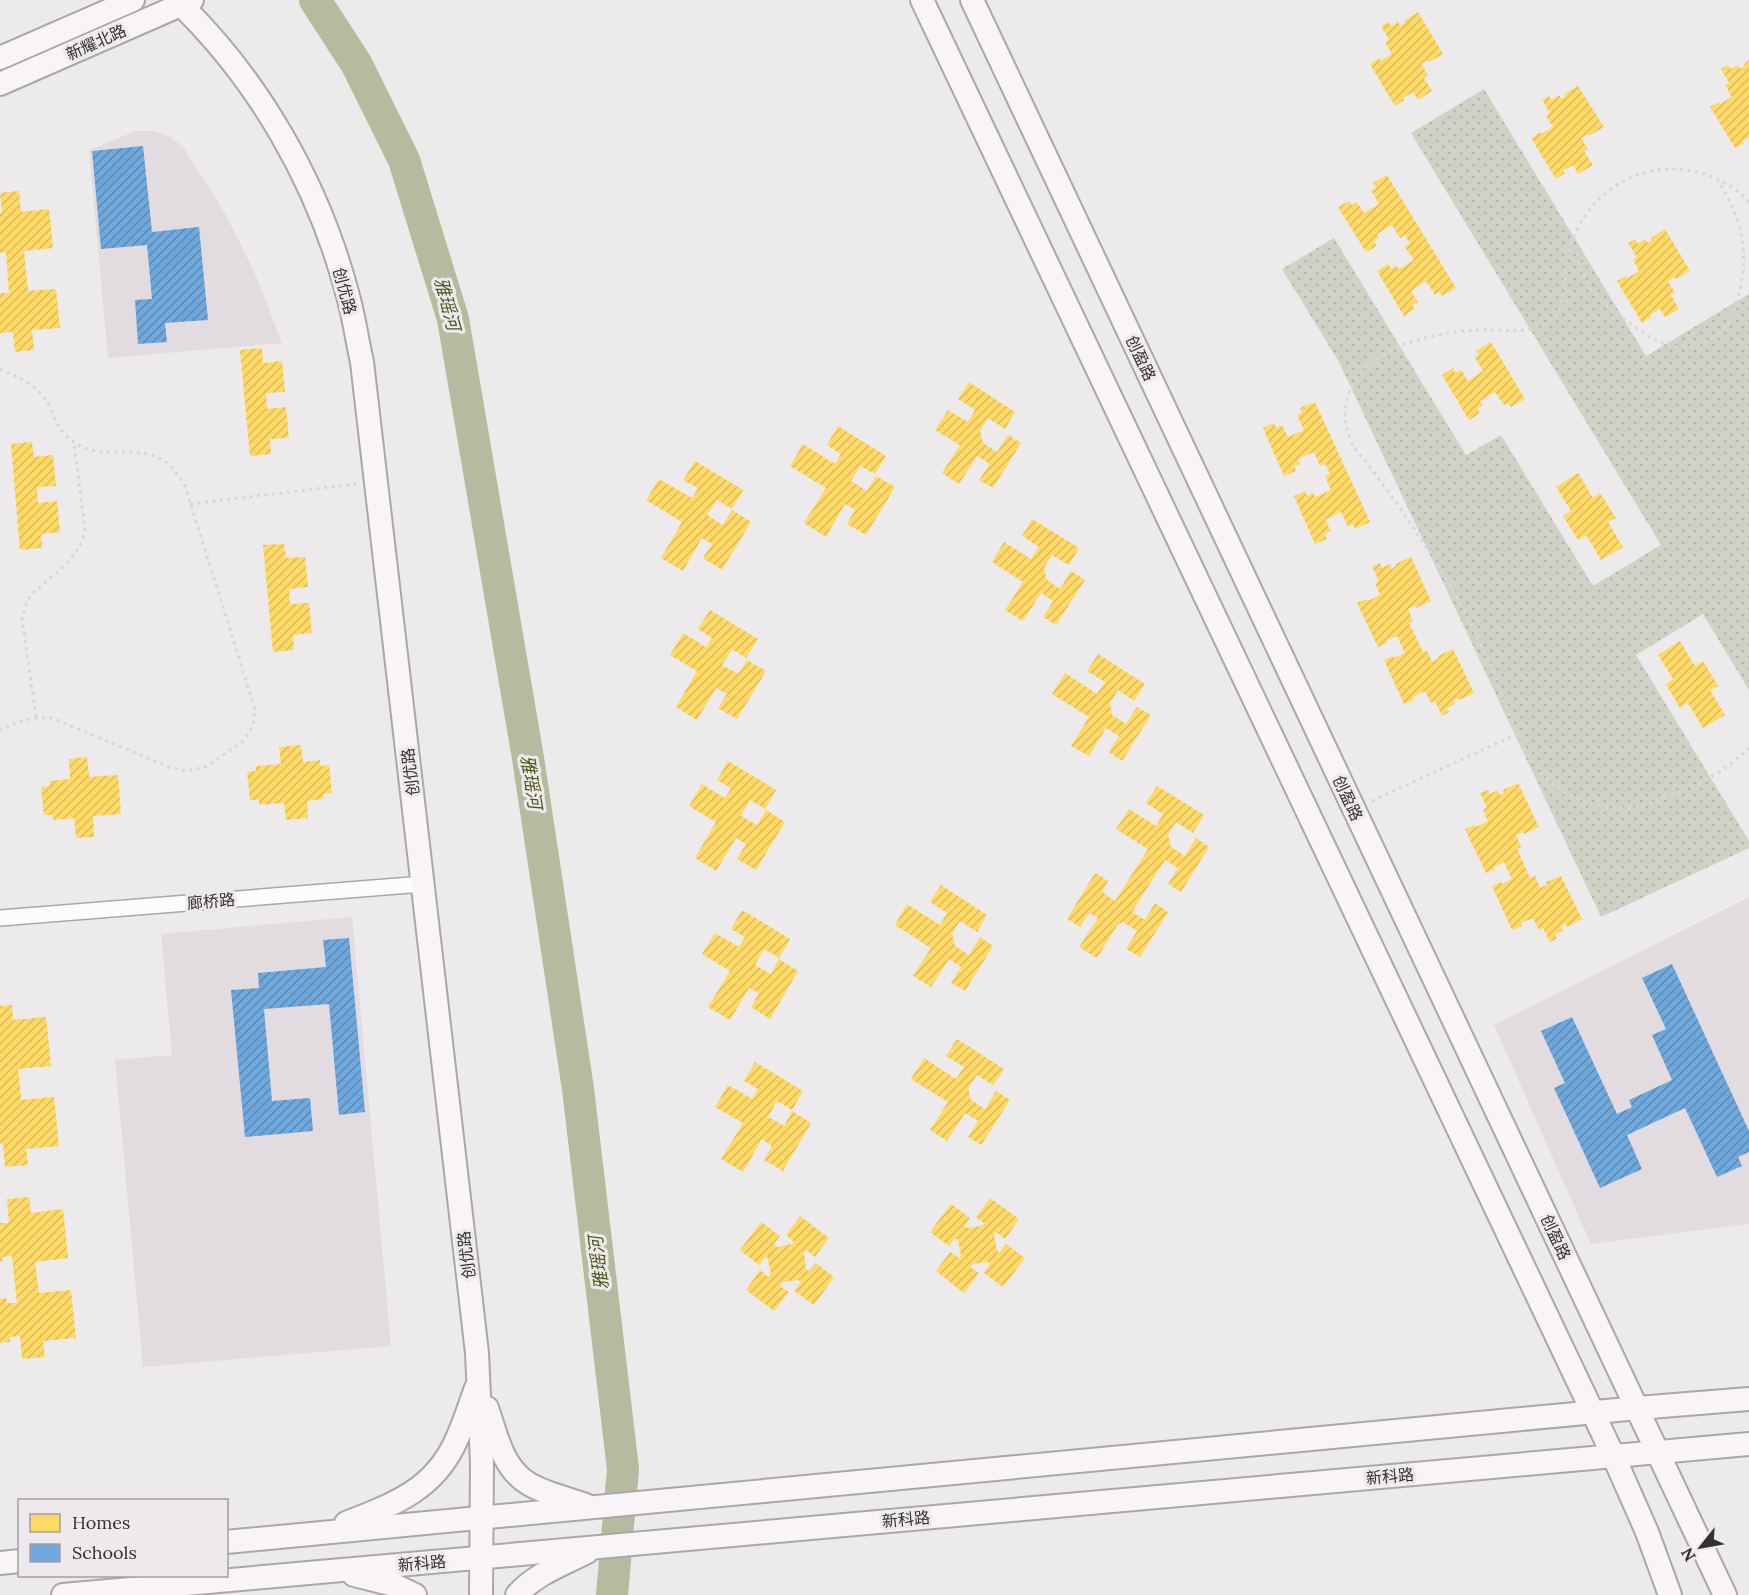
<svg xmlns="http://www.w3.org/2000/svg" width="1749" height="1595" font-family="Lora,'Noto Sans SC',serif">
<defs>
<pattern id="garden-dots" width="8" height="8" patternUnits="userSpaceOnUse" patternTransform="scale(1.5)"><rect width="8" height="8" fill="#d0d2c6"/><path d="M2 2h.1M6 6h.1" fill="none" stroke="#b3b5ab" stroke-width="1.8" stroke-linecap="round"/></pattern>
<pattern id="homes-hatch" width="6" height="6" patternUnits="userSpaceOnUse" patternTransform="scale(1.5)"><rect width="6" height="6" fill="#ffd966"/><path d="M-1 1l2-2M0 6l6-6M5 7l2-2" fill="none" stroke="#dbbb59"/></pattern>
<pattern id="schools-hatch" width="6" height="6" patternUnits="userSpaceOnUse" patternTransform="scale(1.5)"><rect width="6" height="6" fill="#6fa8dc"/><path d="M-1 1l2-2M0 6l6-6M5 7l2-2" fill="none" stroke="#5c89b3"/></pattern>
</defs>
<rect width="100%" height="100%" fill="#eceaeb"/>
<g fill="#e2dbe0">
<polygon points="136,131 153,131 170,137 183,147 223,210 240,243 256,276 282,343 108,358 89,150"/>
<polygon points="1749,897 1749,1224 1591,1244 1494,1025"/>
<polygon points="352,917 391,1346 143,1367 115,1060 172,1055 161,934"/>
</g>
<polygon fill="url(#garden-dots)" points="1484,89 1646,356 1749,294 1749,690 1703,614 1636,655 1749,841 1749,848 1601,917 1339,362 1282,269 1334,238 1466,455 1501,435 1593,586 1661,545 1411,133"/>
<g fill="url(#homes-hatch)">
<polygon points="1418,12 1443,54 1429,62 1427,60 1421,64 1428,75 1424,78 1432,91 1418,100 1413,92 1403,98 1404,100 1395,106 1370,64 1379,58 1380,61 1392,54 1385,42 1389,40 1381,26 1388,22 1391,26 1398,22 1400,26 1405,23 1404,21"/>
<polygon points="1749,60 1749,137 1743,141 1744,143 1735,148 1710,107 1719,102 1720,104 1732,97 1725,85 1729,83 1721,69 1728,65 1731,69 1738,65 1740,69 1745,66 1744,64"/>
<polygon points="1578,86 1604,127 1589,136 1588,134 1581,138 1588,149 1584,151 1593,165 1578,174 1573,165 1563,171 1565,173 1556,179 1531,138 1540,132 1541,134 1553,127 1546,116 1550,113 1542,100 1549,96 1551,100 1559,95 1561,99 1565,97 1564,94"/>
<polygon points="1387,175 1456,288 1442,296 1439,292 1435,295 1426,281 1411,291 1418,302 1412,305 1415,309 1404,316 1377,271 1388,264 1391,269 1396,266 1399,269 1414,260 1405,247 1410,244 1405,235 1400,238 1392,225 1377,234 1379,238 1374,241 1377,246 1366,252 1338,207 1349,201 1352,205 1357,202 1364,213 1379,204 1371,190 1376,188 1373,183"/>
<polygon points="19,191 21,212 49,209 53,248 24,251 28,291 56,289 60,328 32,330 34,350 15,352 13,332 0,333 0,293 9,293 6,252 0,253 0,213 2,213 0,193"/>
<polygon points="1665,229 1690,271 1676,279 1675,277 1668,281 1675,293 1671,295 1679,309 1665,317 1660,309 1650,315 1651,317 1642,323 1617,281 1626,276 1628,278 1639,271 1633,259 1637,257 1628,243 1635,239 1638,244 1645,239 1648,243 1652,240 1651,238"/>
<polygon points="1491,342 1525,399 1511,407 1508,403 1504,405 1495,392 1480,401 1483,405 1477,409 1480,413 1469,420 1442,375 1453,368 1455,373 1461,370 1468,381 1483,371 1475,358 1479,355 1476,351"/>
<polygon points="262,348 263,363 282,361 285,392 266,393 267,409 286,407 289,438 270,439 271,454 250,456 240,350"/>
<polygon points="969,382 1015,412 1005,429 988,418 980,431 983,443 997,452 1008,435 1021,443 993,488 979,480 990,464 977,456 959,484 942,473 960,445 935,430 948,410 968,422 975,410 958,399"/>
<polygon points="1315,402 1370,522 1355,529 1353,524 1348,527 1341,512 1325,520 1331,531 1324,534 1327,539 1315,544 1294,496 1305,491 1307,496 1313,493 1315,497 1331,490 1325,476 1330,474 1325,464 1320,466 1314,452 1298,459 1300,464 1294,466 1296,471 1284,476 1263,428 1274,423 1276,428 1282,425 1288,437 1304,430 1297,415 1302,413 1300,408"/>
<polygon points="838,426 886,456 875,474 860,466 851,481 867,491 876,476 895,487 866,535 847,524 855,510 845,504 826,537 804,523 826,488 790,466 803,444 835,464 841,454 827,445"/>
<polygon points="32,442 34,457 53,455 56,486 37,487 38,503 57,501 60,532 41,534 42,548 20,550 11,444"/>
<polygon points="695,461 743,490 732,509 717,500 707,515 723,525 732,510 751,522 722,570 703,558 712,544 702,538 683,571 661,558 682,522 646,500 659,479 692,498 698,488 683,480"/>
<polygon points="1578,473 1593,498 1600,493 1616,518 1608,522 1623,547 1601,560 1586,535 1578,540 1563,516 1571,511 1556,487"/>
<polygon points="1032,519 1079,548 1069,565 1052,555 1044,568 1047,580 1060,589 1071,571 1085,580 1056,625 1043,617 1053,601 1041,593 1023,621 1005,610 1023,582 992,562 1004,542 1031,559 1039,547 1022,536"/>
<polygon points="284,544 286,558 305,557 308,587 289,589 290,604 309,603 312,633 293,635 294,650 273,652 263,545"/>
<polygon points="1411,557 1431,601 1416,608 1415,606 1408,609 1413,621 1409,623 1416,637 1423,652 1427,650 1432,662 1439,658 1438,656 1453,649 1474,693 1459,700 1458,698 1453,700 1455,704 1447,708 1449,712 1442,716 1435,701 1431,703 1425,691 1413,697 1414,700 1404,704 1384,660 1393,656 1394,658 1405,653 1397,636 1386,640 1387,643 1378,647 1357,603 1367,599 1368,601 1380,595 1375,583 1379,581 1372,567 1380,563 1382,568 1390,564 1392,569 1396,566 1395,564"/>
<polygon points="710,610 758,639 746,658 732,649 722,665 738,674 747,660 766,671 737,719 718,708 727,694 716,688 697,720 676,707 697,671 670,655 683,633 706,647 712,638 698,629"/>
<polygon points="1680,641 1695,666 1703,661 1718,686 1710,690 1725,715 1703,728 1688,703 1680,708 1666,684 1673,679 1658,655"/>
<polygon points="1098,654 1145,684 1134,701 1118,690 1110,703 1112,715 1126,724 1137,707 1151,715 1122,761 1109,752 1119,736 1106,728 1089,756 1071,746 1089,717 1052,694 1065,673 1097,694 1105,682 1087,671"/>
<polygon points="301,745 303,762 320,760 320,766 329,765 332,793 323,794 323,799 307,801 308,818 286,820 284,803 259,805 259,800 250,800 247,772 256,771 256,766 281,764 279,747"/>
<polygon points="87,757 89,777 118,775 121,814 93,816 94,837 76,838 74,818 53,820 53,815 44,815 41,787 50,786 50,781 70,779 69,759"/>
<polygon points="728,761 776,790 765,809 750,800 741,816 757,825 766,810 785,822 756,870 737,859 746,844 736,838 716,871 695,858 716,822 689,806 702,784 725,798 731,788 717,780"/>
<polygon points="1518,783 1539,827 1524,834 1523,832 1516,835 1521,847 1517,849 1530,878 1535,876 1540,888 1547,885 1546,882 1561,876 1582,919 1567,927 1566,924 1561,926 1563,931 1555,934 1557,939 1550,942 1543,928 1539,930 1533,918 1521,923 1522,926 1512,930 1492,886 1501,882 1502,884 1512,879 1504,862 1494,867 1495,869 1486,873 1465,829 1475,825 1476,827 1488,821 1483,810 1487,807 1480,793 1488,790 1490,794 1498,790 1500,795 1504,793 1503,790"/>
<polygon points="1157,786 1204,815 1193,833 1176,822 1168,835 1171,847 1185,856 1196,838 1209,847 1181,892 1168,884 1178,868 1165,860 1132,912 1145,920 1155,903 1168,912 1140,957 1126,949 1137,931 1123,922 1118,924 1097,958 1079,947 1098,918 1089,913 1080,927 1067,919 1095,873 1108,881 1102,892 1115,901 1148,849 1116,829 1129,809 1156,826 1163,814 1146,803"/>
<polygon points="941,885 987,915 977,932 960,921 952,934 955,946 969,955 980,937 993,946 965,991 951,983 961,967 949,959 931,987 913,976 931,948 895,925 907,904 940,925 947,913 930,902"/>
<polygon points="742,910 790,939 779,958 764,949 755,965 771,974 779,959 798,971 770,1019 751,1007 759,993 749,988 730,1020 708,1007 730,971 702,954 715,933 739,947 745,937 731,929"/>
<polygon points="12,1005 13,1020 46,1017 51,1066 18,1069 20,1085 21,1100 54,1097 59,1146 26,1149 28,1165 5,1167 3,1143 0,1144 0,1006"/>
<polygon points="957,1039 1004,1069 993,1085 977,1075 968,1088 971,1100 985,1109 996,1091 1010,1100 981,1145 968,1137 978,1121 965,1113 947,1141 930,1130 948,1102 911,1079 924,1058 956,1079 964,1067 946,1056"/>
<polygon points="755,1062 803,1091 792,1110 777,1101 768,1117 784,1126 792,1111 811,1123 783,1171 764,1160 772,1146 762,1139 743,1172 721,1159 743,1123 715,1107 728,1085 752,1099 758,1089 744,1081"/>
<polygon points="29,1197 31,1213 63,1209 68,1258 35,1262 39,1293 71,1290 76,1338 43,1341 45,1357 22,1359 20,1336 10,1337 10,1342 0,1343 0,1299 6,1298 7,1303 17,1303 12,1256 2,1257 3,1262 0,1262 0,1223 9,1223 7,1199"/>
<polygon points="990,1198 1019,1219 1005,1239 996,1232 994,1235 997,1250 999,1253 1006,1244 1025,1258 1003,1287 984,1273 990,1264 988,1262 973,1264 970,1267 979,1273 964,1293 936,1271 950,1252 959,1258 961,1255 958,1240 955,1238 949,1246 930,1232 951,1204 970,1218 964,1226 967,1228 982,1226 984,1223 976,1217"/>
<polygon points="800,1216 829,1238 815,1257 806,1250 804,1253 806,1269 809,1271 816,1263 834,1277 814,1305 794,1291 801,1282 798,1280 782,1282 780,1286 789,1292 774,1311 746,1290 760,1270 768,1277 771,1274 768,1259 766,1256 759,1265 740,1250 761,1222 780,1236 774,1244 777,1247 792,1244 794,1242 786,1235"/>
</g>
<g fill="url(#schools-hatch)">
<polygon points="143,146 152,232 199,227 208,320 165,323 167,342 138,344 135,300 152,299 147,245 101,249 92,151"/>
<polygon points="349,938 365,1112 339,1115 329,1004 264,1009 272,1101 310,1098 313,1131 245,1137 231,990 259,988 258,973 326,967 323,940"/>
<polygon points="1672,964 1749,1131 1749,1152 1738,1157 1742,1166 1717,1177 1685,1108 1627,1135 1642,1169 1600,1188 1554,1088 1565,1083 1541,1031 1572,1017 1617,1114 1632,1107 1629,1100 1672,1080 1652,1035 1666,1029 1642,978"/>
</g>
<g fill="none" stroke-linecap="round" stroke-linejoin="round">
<polyline stroke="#b6bba0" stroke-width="32" points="315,0 357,65 404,160 453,319 528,758 578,1089 623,1469 612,1595"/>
<g stroke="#a9a8a9" stroke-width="18">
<polyline id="street" points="0,918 423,884"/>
</g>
<g stroke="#a9a8a9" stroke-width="26">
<g id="secondary">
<path d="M176,0c83,79 143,185 172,296 6,21 9,44 14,66l115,991 5,110 -1,132"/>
<polyline points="922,0 1613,1455 1647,1532 1670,1595"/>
<polyline points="972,0 1725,1595"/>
<polyline points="0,58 133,0"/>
<polyline points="0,84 192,0"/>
<path d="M487,1408c10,28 15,60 42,76 15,9 40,15 57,21"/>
<path d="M346,1523c45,-18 85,-31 108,-78 9,-18 15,-38 22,-57"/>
<polyline points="226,1542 1638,1408 1749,1399"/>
<polyline points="0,1563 20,1561"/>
<polyline points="354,1575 394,1585 415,1595"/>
<polyline points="63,1595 1749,1444"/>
<path d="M517,1595c18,-21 45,-30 70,-43"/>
</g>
</g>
<g stroke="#d8d6d7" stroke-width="3" stroke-dasharray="3 4.5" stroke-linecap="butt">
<path d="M1749,202c-19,-21 -47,-32 -75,-33 -55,-1 -99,41 -108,94 -3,21 2,47 -19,60 -22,13 -47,5 -71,7 -47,3 -122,19 -130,75 -3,13 1,28 7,40 4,7 10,13 15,19 7,10 14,20 21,29 23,31 43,63 63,96 14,24 27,50 38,75 13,31 22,65 40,94 21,35 64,54 103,50 8,0 16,-4 23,-7 34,-11 68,-28 93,-53"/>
<path d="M1575,238c4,40 16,58 50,82 15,10 29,23 47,26 19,4 41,-5 54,-19 3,-3 4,-8 6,-12 10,-25 15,-54 9,-81 -4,-20 -13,-37 -23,-54"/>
<path d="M0,369c16,8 35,14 45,30 12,20 12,35 35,47 9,5 21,6 31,6 37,0 54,-1 74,34l70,223 -2,17 -10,15 -21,15 -16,11 -19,4 -18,-4 -117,-49c-24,-1 -31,3 -52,12"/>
<polyline points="190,504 356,484"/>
<path d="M36,717l-14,-99 5,-17 5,-7c20,-19 49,-36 53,-65l-11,-87"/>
<polyline points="1372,801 1517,734"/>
</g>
<use href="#street" stroke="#fcfcfc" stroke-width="15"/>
<use href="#secondary" stroke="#f8f4f7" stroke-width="22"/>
</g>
<g text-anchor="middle" stroke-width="6" stroke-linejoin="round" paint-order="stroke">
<g font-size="16" fill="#333132" stroke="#ede9ec">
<text transform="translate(96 42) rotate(-24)" y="6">新耀北路</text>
<text transform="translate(345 291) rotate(75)" y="6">创优路</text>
<text transform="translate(1141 358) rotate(65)" y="6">创盈路</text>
<text transform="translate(410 772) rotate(-97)" y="6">创优路</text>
<text transform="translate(1348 798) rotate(65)" y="6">创盈路</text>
<text transform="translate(211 901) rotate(-5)" y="6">廊桥路</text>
<text transform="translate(1556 1237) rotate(65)" y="6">创盈路</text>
<text transform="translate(466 1255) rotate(-97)" y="6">创优路</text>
<text transform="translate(1390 1476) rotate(-5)" y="6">新科路</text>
<text transform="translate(906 1519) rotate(-5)" y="6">新科路</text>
<text transform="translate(422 1563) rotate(-5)" y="6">新科路</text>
</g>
<g font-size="18" font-style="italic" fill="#4d5719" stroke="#ede9ec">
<text transform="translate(447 304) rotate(75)" y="6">雅瑶河</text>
<text transform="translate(531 782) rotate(81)" y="6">雅瑶河</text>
<text transform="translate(599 1263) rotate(-97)" y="6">雅瑶河</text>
</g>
</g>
<rect x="18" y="1499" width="210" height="78" fill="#ede9ec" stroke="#a39fa2" stroke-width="1.5"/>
<rect x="30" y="1514" width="30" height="18" fill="#ffd966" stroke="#a39fa2" stroke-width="1.5"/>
<text x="72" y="1529" font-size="18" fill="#333132">Homes</text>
<rect x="30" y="1544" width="30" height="18" fill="#6fa8dc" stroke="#a39fa2" stroke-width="1.5"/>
<text x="72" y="1559" font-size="18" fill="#333132">Schools</text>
<g transform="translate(1701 1547) rotate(239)" stroke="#ede9ec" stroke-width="4.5" paint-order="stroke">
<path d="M0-4.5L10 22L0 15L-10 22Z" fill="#333132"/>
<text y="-9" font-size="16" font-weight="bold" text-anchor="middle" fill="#333132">N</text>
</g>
</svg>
